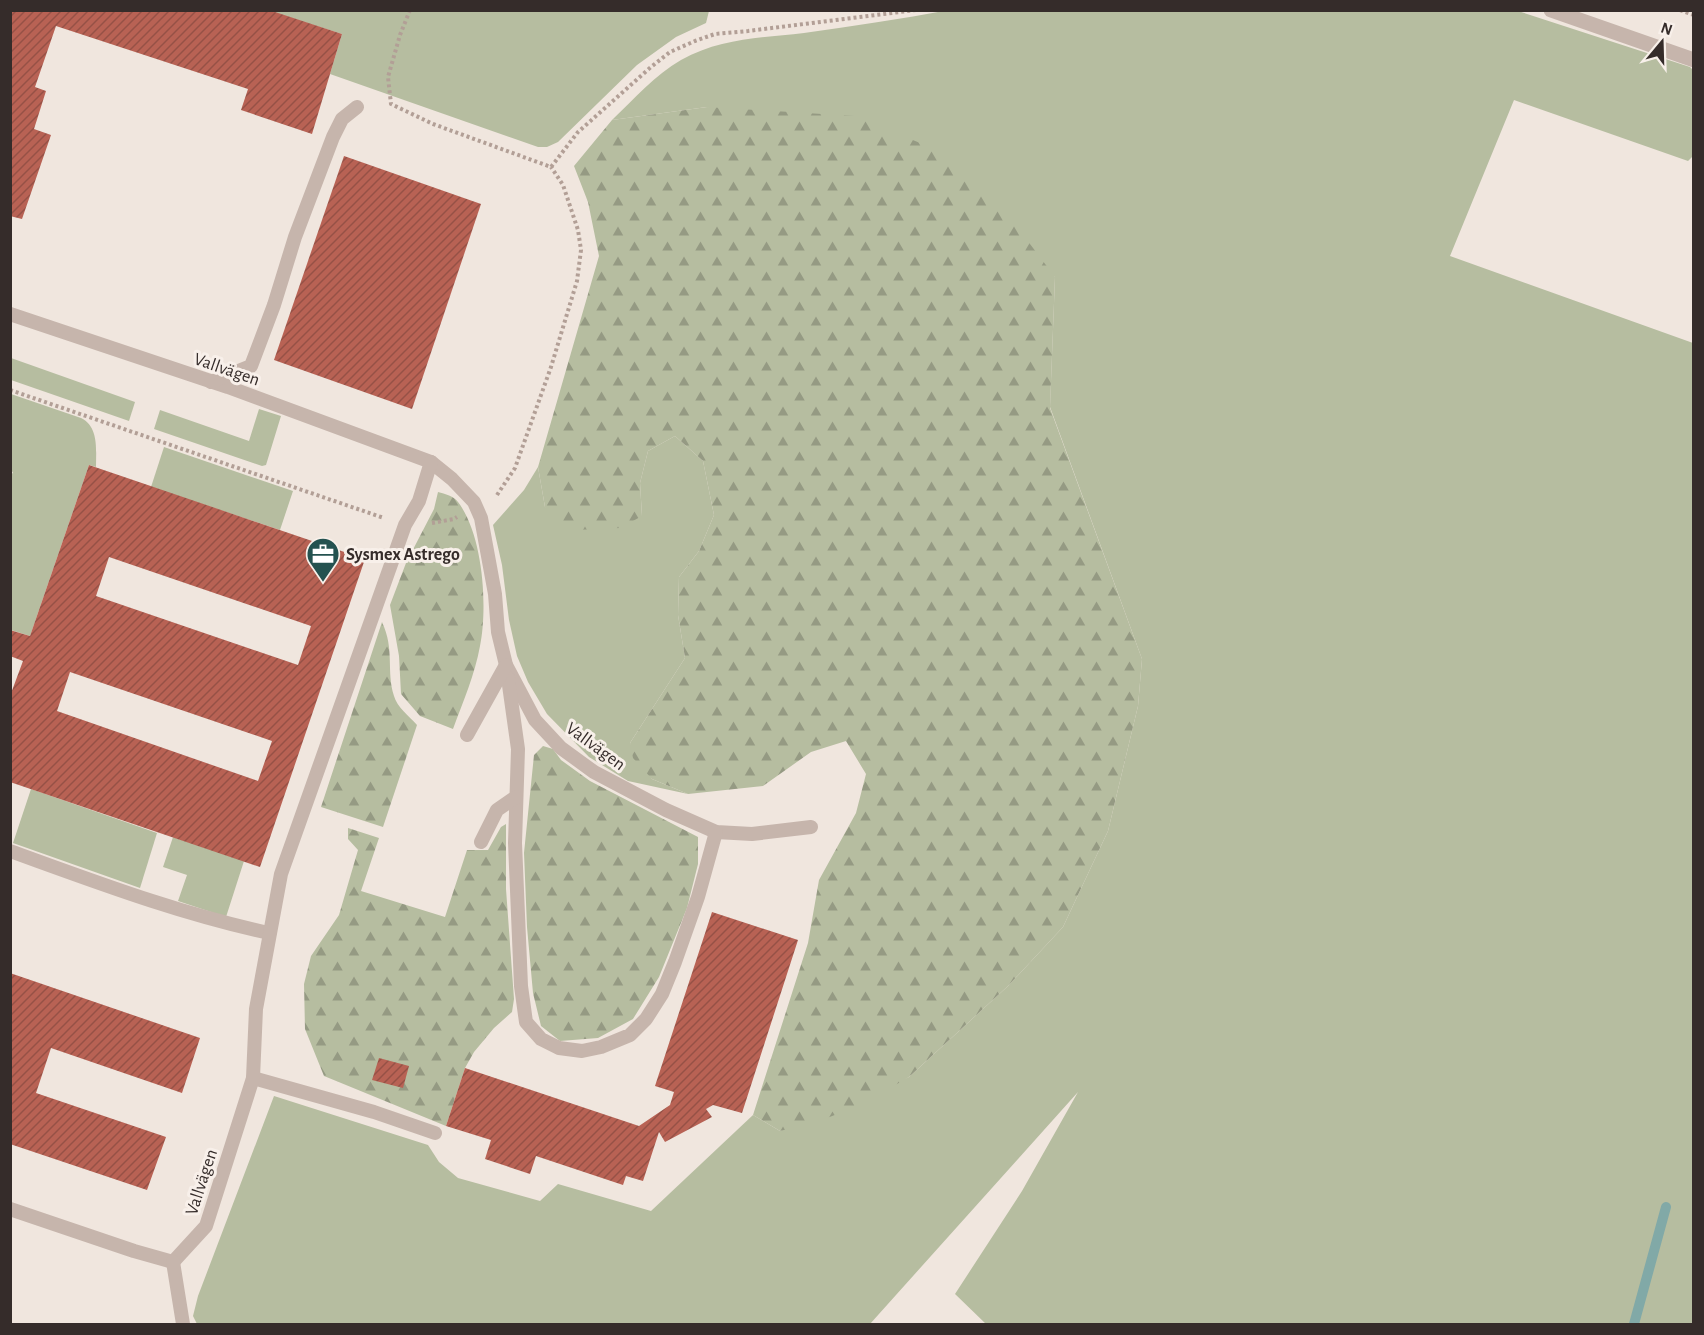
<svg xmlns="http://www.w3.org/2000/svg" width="1704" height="1335" font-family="'Alegreya Sans',sans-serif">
<defs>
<pattern id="forest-firs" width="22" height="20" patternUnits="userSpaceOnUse" patternTransform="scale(1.5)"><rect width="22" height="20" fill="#b6bda0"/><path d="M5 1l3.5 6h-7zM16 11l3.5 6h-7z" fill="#959a83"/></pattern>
<pattern id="building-hatch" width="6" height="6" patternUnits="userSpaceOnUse" patternTransform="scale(1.5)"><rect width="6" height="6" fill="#b86254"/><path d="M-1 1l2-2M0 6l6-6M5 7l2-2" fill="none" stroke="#965146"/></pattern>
</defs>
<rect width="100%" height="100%" fill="#f0e6de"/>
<g fill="#b6bda0">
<path d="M949,10l569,1 172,56 3,3v86l-5,5 -174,-61 -64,156 243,87v981h-707l-31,-30 67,-103 56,-99 -208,232h-673l-4,-8 5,-20 76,-200 154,49 11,17 19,16 82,23 18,-17 93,27 102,-96 27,16 129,-54 99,-91 55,-59 45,-96 30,-125 4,-47 -92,-252 5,-130 -348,-170 -95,13c22,-21 43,-45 69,-60 40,-22 80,-22 123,-27 49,-7 97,-14 145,-23z"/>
<polygon points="269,11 709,11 706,23 676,37 637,65 558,142 547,147 538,147 330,74 342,34"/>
<polygon points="11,358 135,402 129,421 11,380"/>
<path d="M11,394l70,24c18,9 15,31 15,49l-7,-2 -59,171 -19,-6 -1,-152 3,-6 -3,-1z"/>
<polygon points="259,409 281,416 266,465 262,466 154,429 160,410 249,441"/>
<polygon points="675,436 703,461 714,515 699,551 679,577 678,615 685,658 630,743 652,779 688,794 628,781 589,757 547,714 528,682 517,656 509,620 502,565 493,525 524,490 538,467 545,507 642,516 640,483 648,451"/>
<polygon points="164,447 293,491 280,530 151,487"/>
<polygon points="31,789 157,833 140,888 13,843"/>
<polygon points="173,837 244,861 226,917 178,901 187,875 163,867"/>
</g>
<g fill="url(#forest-firs)">
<polygon points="707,107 854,116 925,145 986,186 1055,277 1050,408 1142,659 1138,706 1108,831 1063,927 1008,986 909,1077 861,1105 819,1121 780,1131 753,1115 808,943 819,880 856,813 866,774 846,741 811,752 763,786 688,794 652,779 633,758 630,743 685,658 678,615 679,577 699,551 714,515 703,461 675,436 648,451 640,483 642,516 620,528 574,530 545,507 538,467 599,256 588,202 574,166 612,120"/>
<path d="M438,492c7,2 16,4 20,10 25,33 30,104 22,144 -5,28 -17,56 -27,83l-33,-13 -19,-22 -2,-38 -9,-51 16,-42 28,-54z"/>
<path d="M382,622c13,28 4,49 12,74 3,11 15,20 23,29l-34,102 -62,-20z"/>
<polygon points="543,746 553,749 561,760 590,781 698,837 698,864 687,908 659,977 633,1019 598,1038 560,1041 541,1026 533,993 527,927 524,853 534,755"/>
<polygon points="506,824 506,889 514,999 512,1012 494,1028 474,1052 465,1068 446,1126 324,1076 305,1029 304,984 311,956 339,915 358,850 348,839 348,828 379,838 361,891 445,917 467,850 488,850 501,827"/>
</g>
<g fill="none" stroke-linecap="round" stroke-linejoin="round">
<polyline stroke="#81a9a7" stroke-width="10" points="1634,1324 1666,1207"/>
</g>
<g fill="url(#building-hatch)" fill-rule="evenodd">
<polygon points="10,10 269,10 342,34 312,134 241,110 248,89 56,26 35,87 46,91 34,129 51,135 22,219 10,216"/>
<polygon points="344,156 481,204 412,409 274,360"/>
<path d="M89,465l276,94 -105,308 -250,-85v-86l13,-35 -13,-5v-26l20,6zM109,557l202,69 -13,39 -202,-69zM70,672l202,69 -14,40 -201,-70z"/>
<polygon points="712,912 798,940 742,1113 713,1105 706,1109 712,1117 665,1142 659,1132 643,1181 626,1176 623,1185 536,1156 530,1174 485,1159 491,1140 446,1126 465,1068 639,1126 670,1105 674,1092 655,1086"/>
<polygon points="10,973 200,1038 182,1093 51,1048 36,1093 166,1137 147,1190 10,1144"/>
<polygon points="379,1058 409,1066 403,1088 372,1080"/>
</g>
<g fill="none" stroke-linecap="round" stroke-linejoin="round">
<g stroke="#b29f96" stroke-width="4" stroke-dasharray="3 3" stroke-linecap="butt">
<polyline points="410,10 400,35 388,77 391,104 433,124 551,167 578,132 651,67 670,52 695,41 715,34 748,31 916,10"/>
<polyline points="1680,10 1694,15"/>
<polyline points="10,390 384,518"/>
<polyline points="497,495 515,468 551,367 577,281 581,250 578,230 563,185 551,167"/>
<polyline points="432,523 454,519 457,517"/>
</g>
<g stroke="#c6b5ac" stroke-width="14">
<polyline points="10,314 228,387 431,462 452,479 474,502 481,518 495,594 498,632 506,665 535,720 561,748 594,772 666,810 716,832 752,834 811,827"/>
<polyline points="211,382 251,366 274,305 295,237 333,137 342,119 357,107"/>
<polyline points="508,678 518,749 515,843 521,986 526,1022 541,1039 559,1048 582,1051 601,1047 630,1035 646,1019 662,994 675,962 698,897 716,832"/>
<polyline points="467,735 506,665"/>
<polyline points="481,842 497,810 516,797"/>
<path d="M10,851c86,31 170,63 259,82"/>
<polyline points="253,1078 374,1112 435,1133"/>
<polyline points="10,1209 134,1251 173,1262"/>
<polyline points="173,1262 206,1226 253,1078 256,1009 281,874 405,525 419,501 431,462"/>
<polyline points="173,1262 183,1324"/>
</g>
<polyline stroke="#c6b5ac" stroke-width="15" points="1551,10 1694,60"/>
</g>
<defs>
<g id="office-pin" transform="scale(1.725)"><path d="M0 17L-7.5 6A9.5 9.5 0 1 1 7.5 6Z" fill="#245250" stroke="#f8f0ea"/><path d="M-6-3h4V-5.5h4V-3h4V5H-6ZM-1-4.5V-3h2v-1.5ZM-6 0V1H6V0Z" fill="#fff"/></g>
</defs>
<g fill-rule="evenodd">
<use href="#office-pin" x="323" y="554"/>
</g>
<g text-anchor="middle" stroke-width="6" stroke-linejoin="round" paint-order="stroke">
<g font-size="18" fill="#352c2a" stroke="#f8f0ea">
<text transform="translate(227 369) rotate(19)" y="6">Vallvägen</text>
<text transform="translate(596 746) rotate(36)" y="6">Vallvägen</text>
<text transform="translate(201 1182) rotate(-72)" y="6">Vallvägen</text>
</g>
<g font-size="18" font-weight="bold" fill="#352c2a" stroke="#f8f0ea" text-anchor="start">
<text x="346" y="560">Sysmex Astrego</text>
</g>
</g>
<rect width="1704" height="1335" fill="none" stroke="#352c2a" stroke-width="24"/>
<g transform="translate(1662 42) rotate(19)" stroke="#f8f0ea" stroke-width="4.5" paint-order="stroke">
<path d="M0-4.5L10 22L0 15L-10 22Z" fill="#352c2a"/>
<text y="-9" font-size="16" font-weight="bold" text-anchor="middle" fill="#352c2a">N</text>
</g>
</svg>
